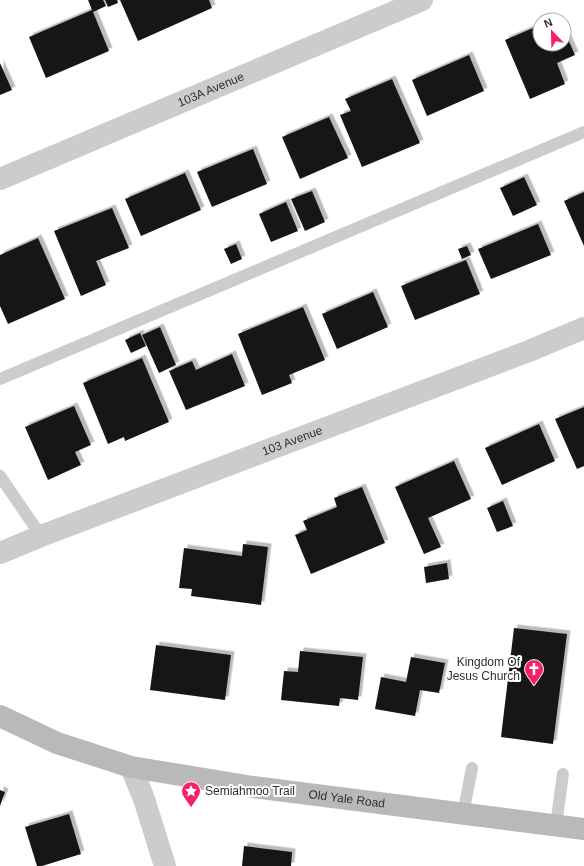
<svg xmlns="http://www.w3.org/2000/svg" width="584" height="866" font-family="Arial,sans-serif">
<defs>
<filter id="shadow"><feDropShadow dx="3.5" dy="-3.5" stdDeviation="0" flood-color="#0004"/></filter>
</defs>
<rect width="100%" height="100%" fill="#fff"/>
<g fill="#161616" filter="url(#shadow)">
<polygon points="88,0 103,0 106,6 93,12 109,51 46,78 29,37 92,10"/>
<polygon points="105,0 117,0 118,3 108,7"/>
<polygon points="120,0 209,0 212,8 138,41"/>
<polygon points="540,25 540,44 564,44 564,30 575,55 557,63 565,84 530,99 505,40"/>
<polygon points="469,55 484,91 427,116 412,80"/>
<polygon points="0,63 12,90 0,95"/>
<polygon points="392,79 420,143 362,167 340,115 351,111 345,99"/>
<polygon points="329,117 348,158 300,179 282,137"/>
<polygon points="253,149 267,184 212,207 197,172"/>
<polygon points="185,173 201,210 141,236 125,199"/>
<polygon points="524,177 537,205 513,216 500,188"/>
<polygon points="312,191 325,222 305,231 291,199"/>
<polygon points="584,192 584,246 564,201"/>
<polygon points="286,202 298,231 271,242 259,214"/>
<polygon points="112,208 129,248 96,261 106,285 81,296 54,231"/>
<polygon points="538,224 551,255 491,279 478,249"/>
<polygon points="38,238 65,299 8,324 0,306 0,255"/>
<polygon points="236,244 242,259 231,264 224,249"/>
<polygon points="467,246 471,255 462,259 458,249"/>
<polygon points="466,260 480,294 415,320 401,286"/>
<polygon points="373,292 388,327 337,349 322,314"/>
<polygon points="303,307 325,360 289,375 292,383 262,395 238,334"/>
<polygon points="160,327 176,365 159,373 142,335"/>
<polygon points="140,333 146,346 131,353 125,340"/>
<polygon points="232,354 245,386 186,410 169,371 192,361 196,370"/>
<polygon points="142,358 169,422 125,441 124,437 108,444 83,383"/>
<polygon points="74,406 91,445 75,452 81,465 48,480 25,427"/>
<polygon points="584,407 584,466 577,469 555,419"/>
<polygon points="539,424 555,461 502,485 485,448"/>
<polygon points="454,461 471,499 428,518 441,547 424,554 395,487"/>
<polygon points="362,487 385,543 311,574 295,535 307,530 303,521 337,507 334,498"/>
<polygon points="503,501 513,526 497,532 487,508"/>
<polygon points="243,544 268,547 261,605 191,596 192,589 179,588 184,548 242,556"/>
<polygon points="447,563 449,579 426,583 424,567"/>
<polygon points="514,628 567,634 553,744 501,737"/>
<polygon points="156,645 231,655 225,700 150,690"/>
<polygon points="300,651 363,657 358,700 340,698 339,706 281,700 284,671 298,672"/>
<polygon points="411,657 445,663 439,693 420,690 415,716 375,709 381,677 406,682"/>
<polygon points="0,790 5,792 0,806"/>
<polygon points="69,814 81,854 42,866 37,866 25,827"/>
<polygon points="244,846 292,852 291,866 242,866"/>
</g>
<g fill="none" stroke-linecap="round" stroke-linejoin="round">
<g stroke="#ccc" stroke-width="12">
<polyline points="0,379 584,132"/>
<polyline points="0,476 41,536"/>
<polyline points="463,814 472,768"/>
<polyline points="556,825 563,774"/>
</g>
<g stroke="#ccc" stroke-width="22">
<path id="s1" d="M0,179l422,-179"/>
<path id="s2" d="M0,553l41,-17 488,-185 55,-23"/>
<polyline points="131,767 144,799 165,866"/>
</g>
<path stroke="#b9b9b9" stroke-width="22" id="s3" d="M0,716l57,27 74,24 122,20 331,42"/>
</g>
<defs>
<g id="church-pin" transform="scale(1)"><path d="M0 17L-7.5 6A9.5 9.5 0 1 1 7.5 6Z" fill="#f52264" stroke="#fff"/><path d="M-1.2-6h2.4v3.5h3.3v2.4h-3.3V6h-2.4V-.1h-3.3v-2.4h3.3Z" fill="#fff"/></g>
<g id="sight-pin" transform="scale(1)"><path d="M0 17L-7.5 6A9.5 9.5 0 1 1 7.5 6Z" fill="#f52264" stroke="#fff"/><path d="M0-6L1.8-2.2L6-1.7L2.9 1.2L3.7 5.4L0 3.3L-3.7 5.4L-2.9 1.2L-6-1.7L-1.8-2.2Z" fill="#fff"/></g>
</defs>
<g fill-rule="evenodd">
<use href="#church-pin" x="534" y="669"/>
<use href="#sight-pin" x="191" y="791"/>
</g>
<g text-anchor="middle" stroke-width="4" stroke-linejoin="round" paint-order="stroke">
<g font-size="12" fill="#2f2f2f" stroke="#fff">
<text dy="4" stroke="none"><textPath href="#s1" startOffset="229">103A Avenue</textPath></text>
<text dy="4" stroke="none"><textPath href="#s2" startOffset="313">103 Avenue</textPath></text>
<text dy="4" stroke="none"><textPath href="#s3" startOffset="359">Old Yale Road</textPath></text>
</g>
<g font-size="12" fill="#2f2f2f" stroke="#fff" text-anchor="end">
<text x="520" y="666">Kingdom Of<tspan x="520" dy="14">Jesus Church</tspan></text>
<text x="205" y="795" text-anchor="start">Semiahmoo Trail</text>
</g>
</g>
<g transform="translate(552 32) rotate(337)"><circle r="19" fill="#ffffff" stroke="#acacac"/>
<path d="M0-3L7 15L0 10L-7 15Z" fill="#f52264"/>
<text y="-6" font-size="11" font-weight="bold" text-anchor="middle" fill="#2f2f2f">N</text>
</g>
</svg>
